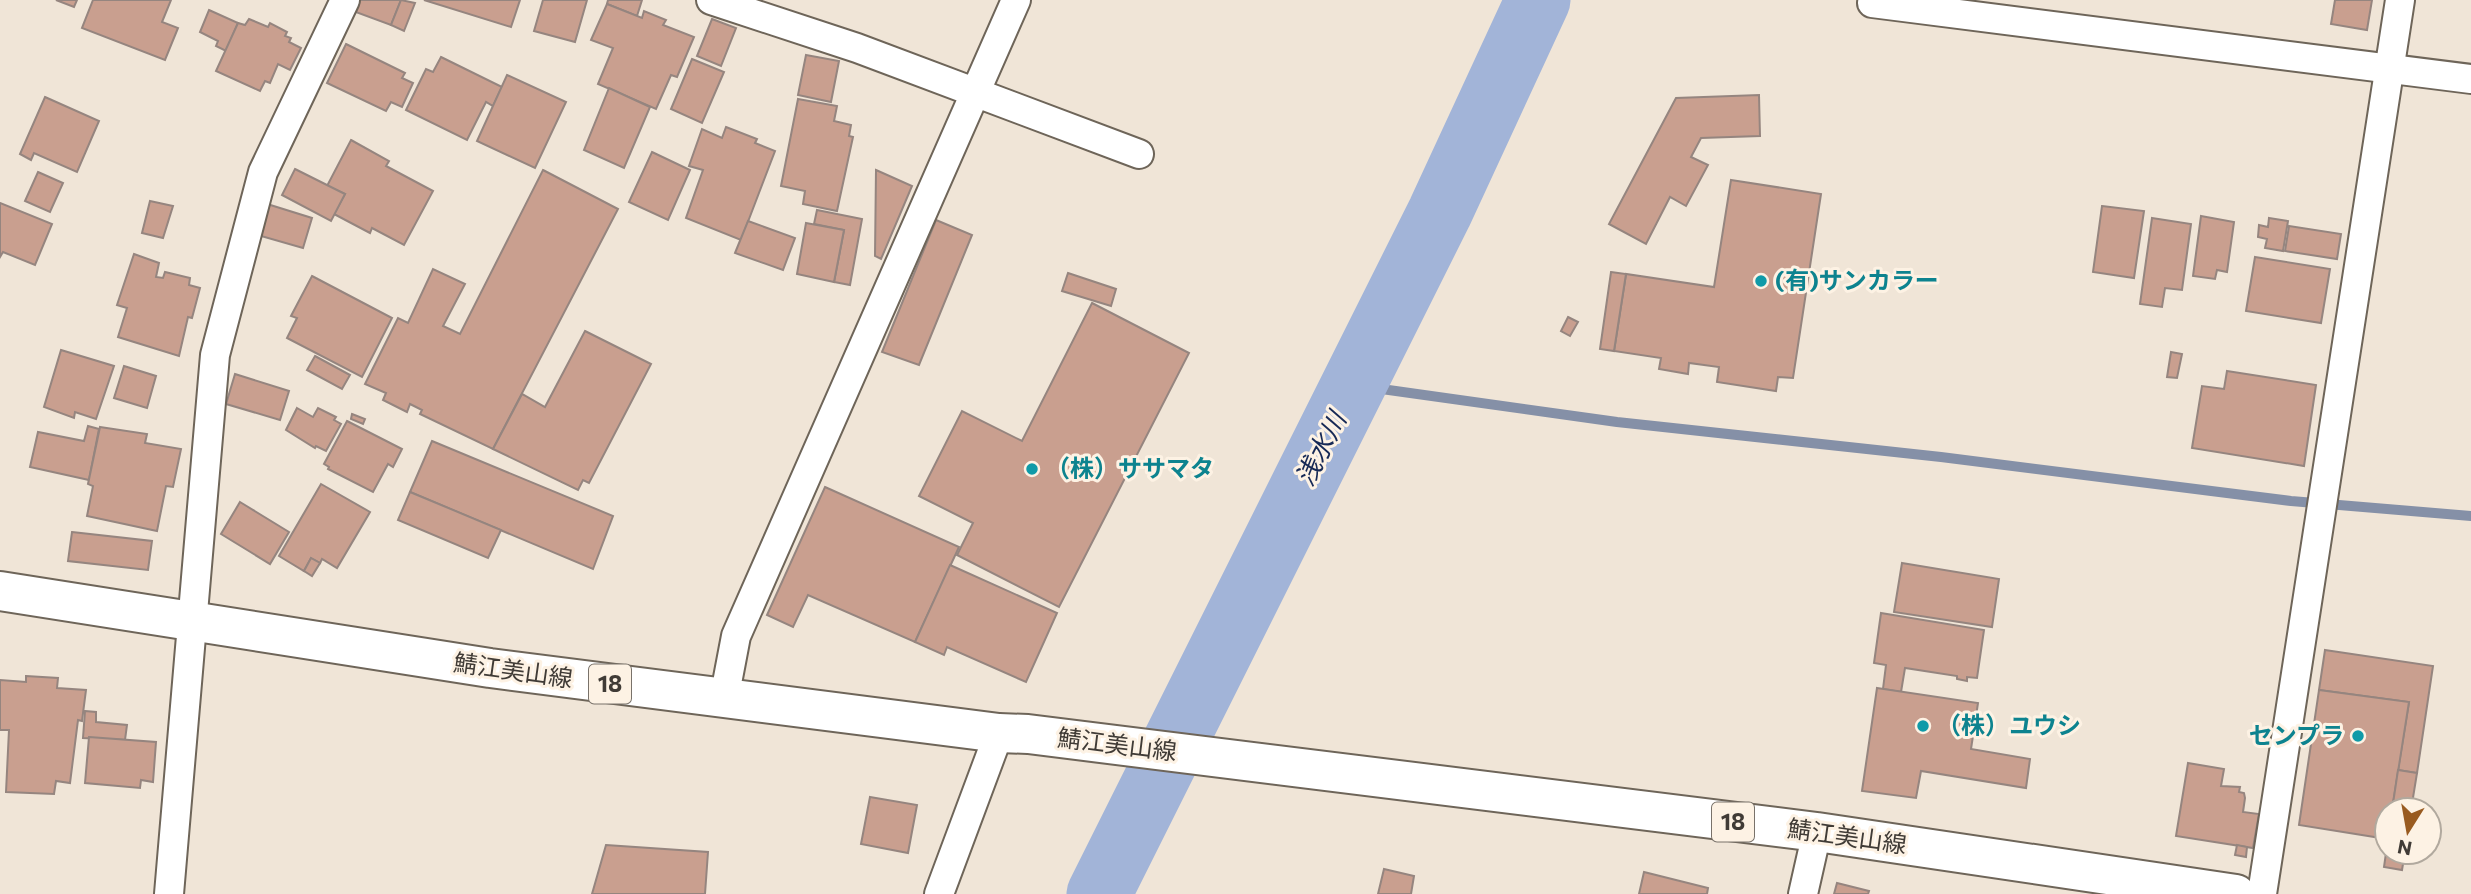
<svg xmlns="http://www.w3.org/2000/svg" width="2471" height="894" font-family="Commissioner,'Noto Sans JP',sans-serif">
<rect width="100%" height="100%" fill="#f0e5d7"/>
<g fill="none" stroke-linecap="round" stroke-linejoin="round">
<polyline stroke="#8590a7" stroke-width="10" points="1353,385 1617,422 1941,457 2291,501 2471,516"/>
<polyline stroke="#a2b4d8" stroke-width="65" points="1099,894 1440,212 1538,0"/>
</g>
<g fill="#c99f8f" stroke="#95857f" stroke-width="2">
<polygon points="56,0 77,0 74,7"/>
<polygon points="93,0 171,0 162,22 178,28 165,60 82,28"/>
<polygon points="358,0 401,0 391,25 353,11"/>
<polygon points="401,0 415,3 404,31 391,25"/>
<polygon points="424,0 520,0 511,27"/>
<polygon points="543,0 587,0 575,42 534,31"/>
<polygon points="608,0 642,0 637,16 607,4"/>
<polygon points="2335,0 2372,0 2367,30 2331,24"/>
<polygon points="607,4 642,18 644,11 666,20 663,25 694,37 677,77 671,75 656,109 598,84 613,48 591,40"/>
<polygon points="209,10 238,23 226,51 216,46 218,41 200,32"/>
<polygon points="249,19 268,27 270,23 287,32 285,36 291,38 289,42 301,48 290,70 278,64 270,83 265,81 260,91 216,71 238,23 245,25"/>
<polygon points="712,19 736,28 721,66 697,56"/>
<polygon points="346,44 405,73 402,78 413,83 402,107 391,102 386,111 327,83"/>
<polygon points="806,55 839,61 831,102 798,95"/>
<polygon points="441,57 502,87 493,106 486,102 467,140 406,110 426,69 433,72"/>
<polygon points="692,59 724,72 702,123 671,109"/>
<polygon points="507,75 566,102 535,168 477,141"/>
<polygon points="609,88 650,107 624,168 584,150"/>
<polygon points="1759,95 1760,136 1701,138 1691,157 1708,165 1686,206 1670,197 1646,244 1609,224 1676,98"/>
<polygon points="45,97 99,121 77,172 34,153 31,160 20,154"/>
<polygon points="798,99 837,106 834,121 851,125 849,136 853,137 837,211 803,204 805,191 781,186"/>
<polygon points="726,127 757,139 755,143 775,151 741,240 686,218 703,170 689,166 702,129 722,138"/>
<polygon points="351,140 389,161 386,166 433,191 404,245 372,228 370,233 334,214 345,194 327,186"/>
<polygon points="652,152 690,170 668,220 629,202"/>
<polygon points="295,169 345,194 331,221 282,195"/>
<polygon points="543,170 618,209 493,449 420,414 422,410 410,404 407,412 383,400 386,393 365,384 398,318 408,323 433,269 465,284 443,326 460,334"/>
<polygon points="876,170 912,186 881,259 875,256"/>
<polygon points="38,172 63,183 50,212 25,201"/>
<polygon points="1731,180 1821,194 1793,378 1778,377 1776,391 1717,382 1719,367 1689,363 1688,374 1659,369 1661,358 1614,351 1626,274 1714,287"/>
<polygon points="150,201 173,206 163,238 142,233"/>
<polygon points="0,203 52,224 35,265 3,252 0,257"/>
<polygon points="264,203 312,218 303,248 254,234"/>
<polygon points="2102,206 2144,211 2134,278 2093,272"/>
<polygon points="817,210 862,219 850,285 834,282 844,230 814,224"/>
<polygon points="2201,216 2234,222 2227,272 2217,270 2215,279 2193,276"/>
<polygon points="2152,218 2191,224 2182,290 2165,288 2162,307 2140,304"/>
<polygon points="2269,218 2288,221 2283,251 2265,248 2267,239 2258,237 2259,225 2268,227"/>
<polygon points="936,220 972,235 919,365 882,352"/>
<polygon points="748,221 795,238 783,270 735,253"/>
<polygon points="806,223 844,230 834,282 797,274"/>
<polygon points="2289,226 2341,234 2337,259 2285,251"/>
<polygon points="134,254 159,263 156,277 163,278 165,272 190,278 189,285 200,288 192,318 188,317 179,356 118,337 127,308 117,305"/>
<polygon points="2255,257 2330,269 2321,323 2246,311"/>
<polygon points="1611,272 1626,274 1614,351 1600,349"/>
<polygon points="1068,273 1116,289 1111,306 1062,291"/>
<polygon points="312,276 392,318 362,377 287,338 297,318 291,316"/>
<polygon points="1092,303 1189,353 1059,607 957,555 973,523 919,496 962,411 1022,441"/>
<polygon points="1568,317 1578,322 1570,336 1561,331"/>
<polygon points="585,331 651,364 589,483 583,480 578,490 493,449 522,394 545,407"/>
<polygon points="61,350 114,366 96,419 75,412 74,418 44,407"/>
<polygon points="2171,352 2182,354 2177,378 2167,377"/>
<polygon points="315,356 350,375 342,389 307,370"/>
<polygon points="124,366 156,376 147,408 114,398"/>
<polygon points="2227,371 2316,385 2304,466 2192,448 2202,386 2224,389"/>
<polygon points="235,374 289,391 280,420 226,404"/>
<polygon points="297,408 313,417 318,408 336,417 334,420 341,424 326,451 316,446 315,448 286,430"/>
<polygon points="352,414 365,419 363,424 351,419"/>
<polygon points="347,421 402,449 393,467 388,464 373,492 328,469 329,467 324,464"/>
<polygon points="88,426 99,429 89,480 30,467 38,432 84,441"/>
<polygon points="100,427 147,434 145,443 181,449 173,487 166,486 157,531 87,516 93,486 88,484"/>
<polygon points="432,441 613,516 593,569 410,492"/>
<polygon points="321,484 370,512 337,568 322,559 320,563 311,558 304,571 279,556"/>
<polygon points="825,487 959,547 915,642 808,595 793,627 767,615"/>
<polygon points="410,492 501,530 488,558 398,520"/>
<polygon points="240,502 289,532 270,564 221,534"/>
<polygon points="72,532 152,541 148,570 68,561"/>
<polygon points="311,558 320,563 312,576 304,571"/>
<polygon points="1902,563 1999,579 1992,627 1894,612"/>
<polygon points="950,565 1057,613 1026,682 947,647 944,655 915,642"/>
<polygon points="1881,613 1984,630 1977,678 1967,677 1967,681 1957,679 1957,676 1905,668 1901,692 1883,689 1886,665 1874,663"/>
<polygon points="2325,650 2433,666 2417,773 2398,770 2409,702 2319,690"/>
<polygon points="26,676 58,678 57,688 86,690 82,721 78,720 70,783 56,781 54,794 6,792 9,730 0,730 0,680 26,682"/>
<polygon points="1877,688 1978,703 1971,749 2030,759 2026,788 1921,771 1916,798 1862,791"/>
<polygon points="2319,690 2409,702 2392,810 2387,810 2387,839 2299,825"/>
<polygon points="85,711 96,712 96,722 127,725 125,740 83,738"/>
<polygon points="89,737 156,742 153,782 141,780 140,788 85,783"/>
<polygon points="2188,763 2224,769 2221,786 2240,787 2239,792 2244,793 2245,798 2243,812 2259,814 2253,848 2176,836"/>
<polygon points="2398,770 2417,773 2411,810 2392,810"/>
<polygon points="870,797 917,805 908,853 861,844"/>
<polygon points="606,845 708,852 705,894 592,894"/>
<polygon points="2237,845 2247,847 2246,857 2235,855"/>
<polygon points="2387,846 2387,852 2405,852 2402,870 2384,867"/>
<polygon points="1384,869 1414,876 1411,894 1378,894"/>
<polygon points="1644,872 1708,888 1707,894 1639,894"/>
<polygon points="1837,883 1869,891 1868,894 1834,894"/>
</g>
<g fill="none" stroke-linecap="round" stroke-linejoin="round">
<g stroke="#6e6559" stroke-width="32">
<g id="minor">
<polyline points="711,0 857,48 1139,154"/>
<polyline points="1872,3 2471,79"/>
<polyline points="724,699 736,636 1016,0"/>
<polyline points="169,894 215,355 263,172 345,0"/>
<polyline points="939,894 999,733"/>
<polyline points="1803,894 1817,832"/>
<polyline points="2262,894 2400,0"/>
</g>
</g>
<g stroke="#6e6559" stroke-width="42">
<polyline id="primary" points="0,591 490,668 999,733 1028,734 1817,832 2236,894"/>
</g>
<use href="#minor" stroke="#fff" stroke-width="28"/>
<use href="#primary" stroke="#fff" stroke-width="38"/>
</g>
<g fill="#0f9aa8" stroke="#fdf2e4" stroke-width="2.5">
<circle cx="1761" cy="281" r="7"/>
<circle cx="1032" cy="469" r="7"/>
<circle cx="1923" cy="726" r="7"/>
<circle cx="2358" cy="736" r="7"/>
</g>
<g text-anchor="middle" stroke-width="6" stroke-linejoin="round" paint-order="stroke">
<g fill="#fdf2e4" stroke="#79726a" stroke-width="2">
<rect x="589" y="664.5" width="42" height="39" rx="5"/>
<rect x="1712" y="802.5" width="42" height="39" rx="5"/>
</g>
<g font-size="23" font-weight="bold" fill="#403b36">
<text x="610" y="692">18</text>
<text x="1733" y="830">18</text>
</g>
<g font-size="24" font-weight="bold" fill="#0d838f" stroke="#fdf2e4" text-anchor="start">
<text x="1775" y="289">(有)サンカラー</text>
<text x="1046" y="477">（株）ササマタ</text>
<text x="1937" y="734">（株）ユウシ</text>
<text x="2344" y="744" text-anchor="end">センプラ</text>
</g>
<g font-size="24" fill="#403b36" stroke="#fdf2e4">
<text transform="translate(513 671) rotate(8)" y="8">鯖江美山線</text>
<text transform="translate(1117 745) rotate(7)" y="8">鯖江美山線</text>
<text transform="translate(1847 837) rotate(8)" y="8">鯖江美山線</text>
</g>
<g font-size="26" font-style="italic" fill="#162956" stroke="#fdf2e4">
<text transform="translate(1321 449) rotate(-63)" y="9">浅水川</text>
</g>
</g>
<g transform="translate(2408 831) rotate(191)"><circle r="33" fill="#fdf2e4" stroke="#b1a99e" stroke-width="2"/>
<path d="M0-5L12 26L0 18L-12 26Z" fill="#995b20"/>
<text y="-10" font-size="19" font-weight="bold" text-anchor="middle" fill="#403b36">N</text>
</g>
</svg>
